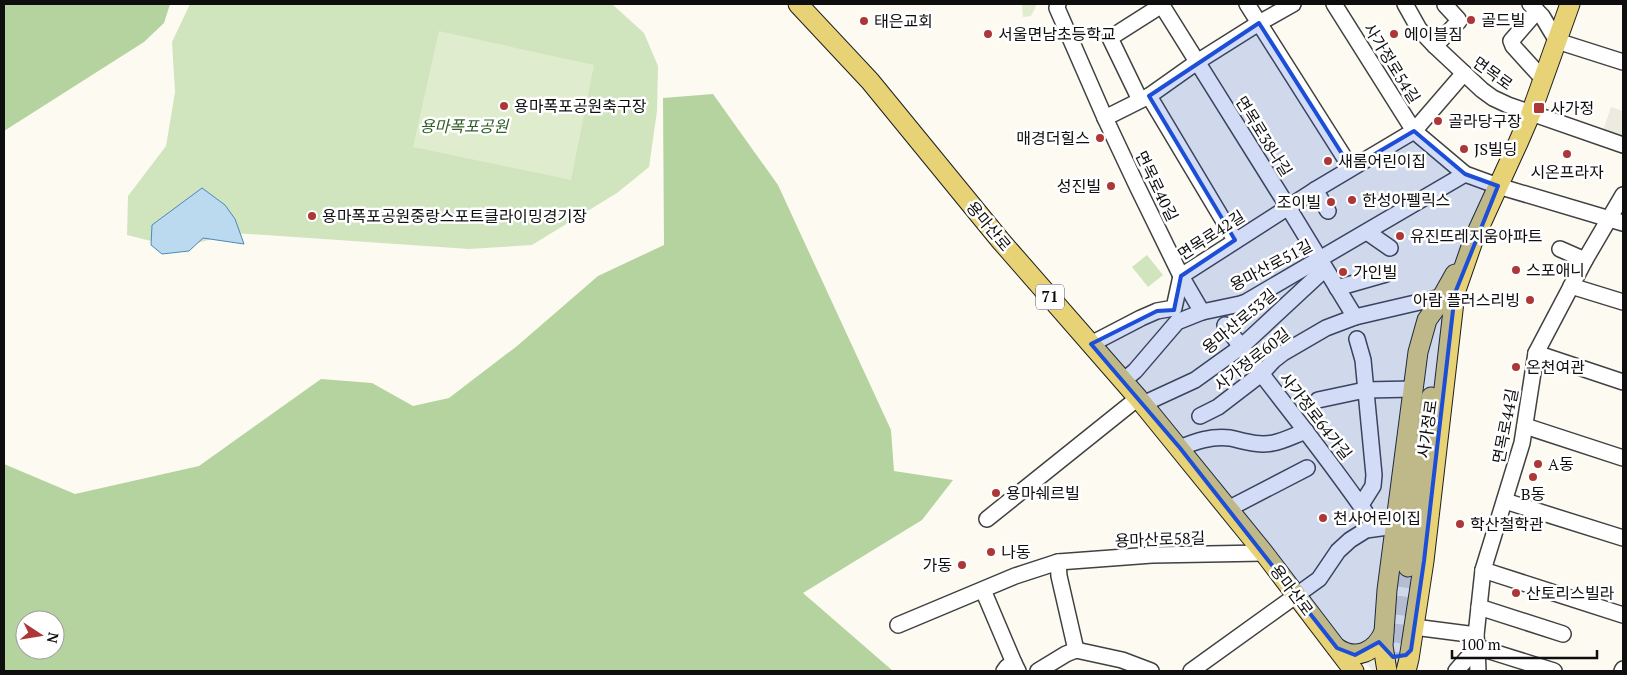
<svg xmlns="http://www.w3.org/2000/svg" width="1627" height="675" font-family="'PT Serif','Noto Sans KR',serif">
<rect width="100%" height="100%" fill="#fdfbf1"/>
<g fill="#d0e4be">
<polygon points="190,4 612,4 644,33 658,66 657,111 649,167 617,193 532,245 469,249 234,233 179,248 127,235 128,196 166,146 175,92 172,42"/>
<polygon points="1147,255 1163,275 1148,287 1132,267"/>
</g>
<g fill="#b4d39f" fill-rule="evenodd">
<polygon points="4,4 170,4 164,23 144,42 4,131"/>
<path d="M713,94l65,91 113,245 3,41 59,9 -31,40 -119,73 90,78h-889v-207l71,30 124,-28 122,-87 51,4 41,23 36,-8 68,-52 81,-70 66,-31 -1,-147zM25,620h30v30h-30z"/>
</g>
<g fill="#e0ecce">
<polygon points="1022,4 1037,4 1031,16 1023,17"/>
<polygon points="439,31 594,65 571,180 413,147"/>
</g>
<g fill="#edeae0">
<polygon points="1611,107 1623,111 1623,138 1603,131"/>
<polygon points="1379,647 1378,671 1373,671 1365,662"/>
</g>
<polygon fill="#bbd9ef" stroke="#4b89bd" points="202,188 225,205 235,219 244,244 203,238 189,251 162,254 151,245 152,225"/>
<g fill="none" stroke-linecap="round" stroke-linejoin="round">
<polyline stroke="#d9d7cf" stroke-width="19" stroke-dasharray="19 9" stroke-linecap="butt" points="1396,671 1408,567"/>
<g stroke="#414141" stroke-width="18">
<g id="minor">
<polyline points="1058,4 1057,8 1105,118 1137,186 1181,276 1202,312"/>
<polyline points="1161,4 1288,207 1355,317"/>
<polyline points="1247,4 1351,168"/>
<polyline points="1334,4 1414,131 1465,174 1498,186 1623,223"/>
<polyline points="1405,4 1419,29 1435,46 1482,90 1493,98 1508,105 1623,145"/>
<polyline points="1530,4 1542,16 1557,41 1623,62"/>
<polyline points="1537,11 1511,41 1513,46 1543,79"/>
<polyline points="1435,46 1459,21 1458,19 1445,5"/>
<polyline points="1149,96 1235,240"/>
<polyline points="1140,100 1110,38 1162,5"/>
<polyline points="1105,118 1149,96 1197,62 1259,23 1293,4"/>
<polyline points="1315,190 1328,211"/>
<polyline points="1367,232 1390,248"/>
<polyline points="1560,249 1585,260"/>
<polyline points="1571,286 1623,302"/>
<polyline points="1337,288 1386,274"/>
<path d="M1225,325c49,68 104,132 151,203"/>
<polyline points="1357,339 1363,360 1374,475 1373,486 1361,505"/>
<polyline points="1091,344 1141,318 1157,311 1174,308 1181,276 1315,190 1414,131 1464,73"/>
<polyline points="1536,353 1623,382"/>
<polyline points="1124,380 1135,371 1177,322 1202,312 1240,304 1246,302 1465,174"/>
<polyline points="1318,400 1365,390 1414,389"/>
<polyline points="1143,404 1195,380 1241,347 1325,269"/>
<polyline points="1200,416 1218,407 1261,374 1274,360 1283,353 1326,328 1355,317 1441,297"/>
<polyline points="1525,426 1623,458"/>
<path d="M1180,448c16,-7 31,-12 50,-10 14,3 27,8 43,5 11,-2 22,-8 33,-12"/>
<polyline points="1505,501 1623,538"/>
<polyline points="1228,509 1307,468"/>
<polyline points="987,519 1138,398"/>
<polyline points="1058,562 1059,576 1076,650"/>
<polyline points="1483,570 1623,615"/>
<polyline points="983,590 1014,663"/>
<polyline points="1479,607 1563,634"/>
<polyline points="898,625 1015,576 1058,562 1152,555 1264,553"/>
<polyline points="1414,627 1476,635"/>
<polyline points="1004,671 1007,667 1014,663 1018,671"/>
<polyline points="1038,671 1066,654 1076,650 1122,660 1151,671"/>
<polyline points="1191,671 1319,579 1338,551 1350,540 1366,530 1395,526"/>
<polyline points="1456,671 1477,647 1476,635 1483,570 1522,443 1536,353 1585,260 1623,195"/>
<polyline points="1478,671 1477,647 1554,671"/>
<polyline points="1622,671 1623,669"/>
</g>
</g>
<g stroke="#1f1f1f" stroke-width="21">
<g id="major">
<polyline points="798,4 870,81 1000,240 1138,398 1264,553 1354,671"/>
<polyline points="1408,567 1431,397"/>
<path d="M1337,648c19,13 38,4 47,-16"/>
<polyline points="1387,671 1383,646 1387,590 1418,352 1427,320 1437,306 1455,274"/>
<polyline points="1406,671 1409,659 1424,561 1455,293 1473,241 1518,143 1531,113 1570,4"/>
</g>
</g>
<use href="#minor" stroke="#fff" stroke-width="15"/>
<use href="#major" stroke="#e8d276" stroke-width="19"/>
</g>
<path fill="#1d4ed8" fill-opacity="0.2" stroke="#1d4ed8" stroke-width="4" stroke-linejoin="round" d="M1259,23l92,145 63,-37 51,43 33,12 -43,107 -31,268 -13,89 -5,5 -13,2 -14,-15 -24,13 -18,-7 -157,-200 -89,-104 66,-33 17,-1 7,-34 54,-36 -86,-144z"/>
<g fill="#ad3737" stroke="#fff" stroke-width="2">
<circle cx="1471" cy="20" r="5"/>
<circle cx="864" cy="21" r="5"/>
<circle cx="988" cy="34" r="5"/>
<circle cx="1394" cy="34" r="5"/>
<circle cx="504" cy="106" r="5"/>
<rect x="1533" y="102" width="12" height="12" rx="2.5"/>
<circle cx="1438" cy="121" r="5"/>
<circle cx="1100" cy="138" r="5"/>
<circle cx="1464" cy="149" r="5"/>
<circle cx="1567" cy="154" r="5"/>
<circle cx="1328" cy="161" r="5"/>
<circle cx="1111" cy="186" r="5"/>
<circle cx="1352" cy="200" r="5"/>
<circle cx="1331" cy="202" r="5"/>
<circle cx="312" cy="216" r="5"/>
<circle cx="1400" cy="236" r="5"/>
<circle cx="1516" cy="270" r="5"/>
<circle cx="1343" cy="272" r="5"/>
<circle cx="1530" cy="300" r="5"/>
<circle cx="1516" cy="367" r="5"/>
<circle cx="1538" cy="464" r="5"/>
<circle cx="1533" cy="477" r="5"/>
<circle cx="996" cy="493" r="5"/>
<circle cx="1323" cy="518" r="5"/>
<circle cx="1460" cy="524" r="5"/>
<circle cx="991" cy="552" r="5"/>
<circle cx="962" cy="565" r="5"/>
<circle cx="1516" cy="593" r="5"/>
</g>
<g text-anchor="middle" stroke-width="5" stroke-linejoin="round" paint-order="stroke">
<rect fill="#fff" stroke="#565656" stroke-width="1" x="1036" y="284.5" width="28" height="25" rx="4"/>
<g font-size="15" font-weight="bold" fill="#0e0e0e">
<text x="1050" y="302">71</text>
</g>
<g font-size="16" fill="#0e0e0e" stroke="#fff" text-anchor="start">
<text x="1481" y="26">골드빌</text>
<text x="874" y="27">태은교회</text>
<text x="998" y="40">서울면남초등학교</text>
<text x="1404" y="40">에이블짐</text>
<text x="514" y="112">용마폭포공원축구장</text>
<text x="1550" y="114">사가정</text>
<text x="1448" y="127">골라당구장</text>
<text x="1090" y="144" text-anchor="end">매경더힐스</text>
<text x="1474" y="155">JS빌딩</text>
<text x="1338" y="167">새롬어린이집</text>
<text x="1567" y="178" text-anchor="middle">시온프라자</text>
<text x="1101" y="192" text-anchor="end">성진빌</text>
<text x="1362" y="206">한성아펠릭스</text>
<text x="1321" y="208" text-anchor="end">조이빌</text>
<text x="322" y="222">용마폭포공원중랑스포트클라이밍경기장</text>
<text x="1410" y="242">유진뜨레지움아파트</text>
<text x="1526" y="276">스포애니</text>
<text x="1353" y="278">가인빌</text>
<text x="1520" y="306" text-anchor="end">아람 플러스리빙</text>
<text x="1526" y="373">온천여관</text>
<text x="1548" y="470">A동</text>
<text x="1006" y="499">용마쉐르빌</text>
<text x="1533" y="500" text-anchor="middle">B동</text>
<text x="1333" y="524">천사어린이집</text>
<text x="1470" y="530">학산철학관</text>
<text x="1001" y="558">나동</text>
<text x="952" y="571" text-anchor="end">가동</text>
<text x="1526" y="599">산토리스빌라</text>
</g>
<g font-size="16" fill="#0e0e0e" stroke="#fff">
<text transform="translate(1392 63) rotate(58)" y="6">사가정로54길</text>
<text transform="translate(1493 73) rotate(36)" y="6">면목로</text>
<text transform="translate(1264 136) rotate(58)" y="6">면목로38나길</text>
<text transform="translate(1157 186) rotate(64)" y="6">면목로40길</text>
<text transform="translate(989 226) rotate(50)" y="6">용마산로</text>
<text transform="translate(1211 235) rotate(-33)" y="6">면목로42길</text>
<text transform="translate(1271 265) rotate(-28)" y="6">용마산로51길</text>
<text transform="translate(1239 321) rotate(-40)" y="6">용마산로53길</text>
<text transform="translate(1252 359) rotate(-38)" y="6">사가정로60길</text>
<text transform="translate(1316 416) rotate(52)" y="6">사가정로64가길</text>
<text transform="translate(1505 426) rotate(-79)" y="6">면목로44길</text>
<text transform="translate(1427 429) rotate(-82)" y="6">사가정로</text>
<text transform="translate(1160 539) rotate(-2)" y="6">용마산로58길</text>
<text transform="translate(1292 590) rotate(53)" y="6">용마산로</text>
</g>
<g font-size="16" font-style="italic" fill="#2f5e26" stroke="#fff">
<text x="464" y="132">용마폭포공원</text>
</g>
</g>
<rect width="1627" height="675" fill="none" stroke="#0e0e0e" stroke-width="10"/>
<g transform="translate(40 635) rotate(102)"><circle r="24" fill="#ffffff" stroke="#9f9f9f"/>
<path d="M0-4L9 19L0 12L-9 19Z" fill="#ad3737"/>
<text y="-8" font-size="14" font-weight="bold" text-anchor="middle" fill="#0e0e0e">N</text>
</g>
<path d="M1452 650v8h145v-8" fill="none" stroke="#0e0e0e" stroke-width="2.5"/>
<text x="1460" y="650" font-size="15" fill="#0e0e0e" stroke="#ffffff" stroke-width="4" paint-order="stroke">100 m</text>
</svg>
